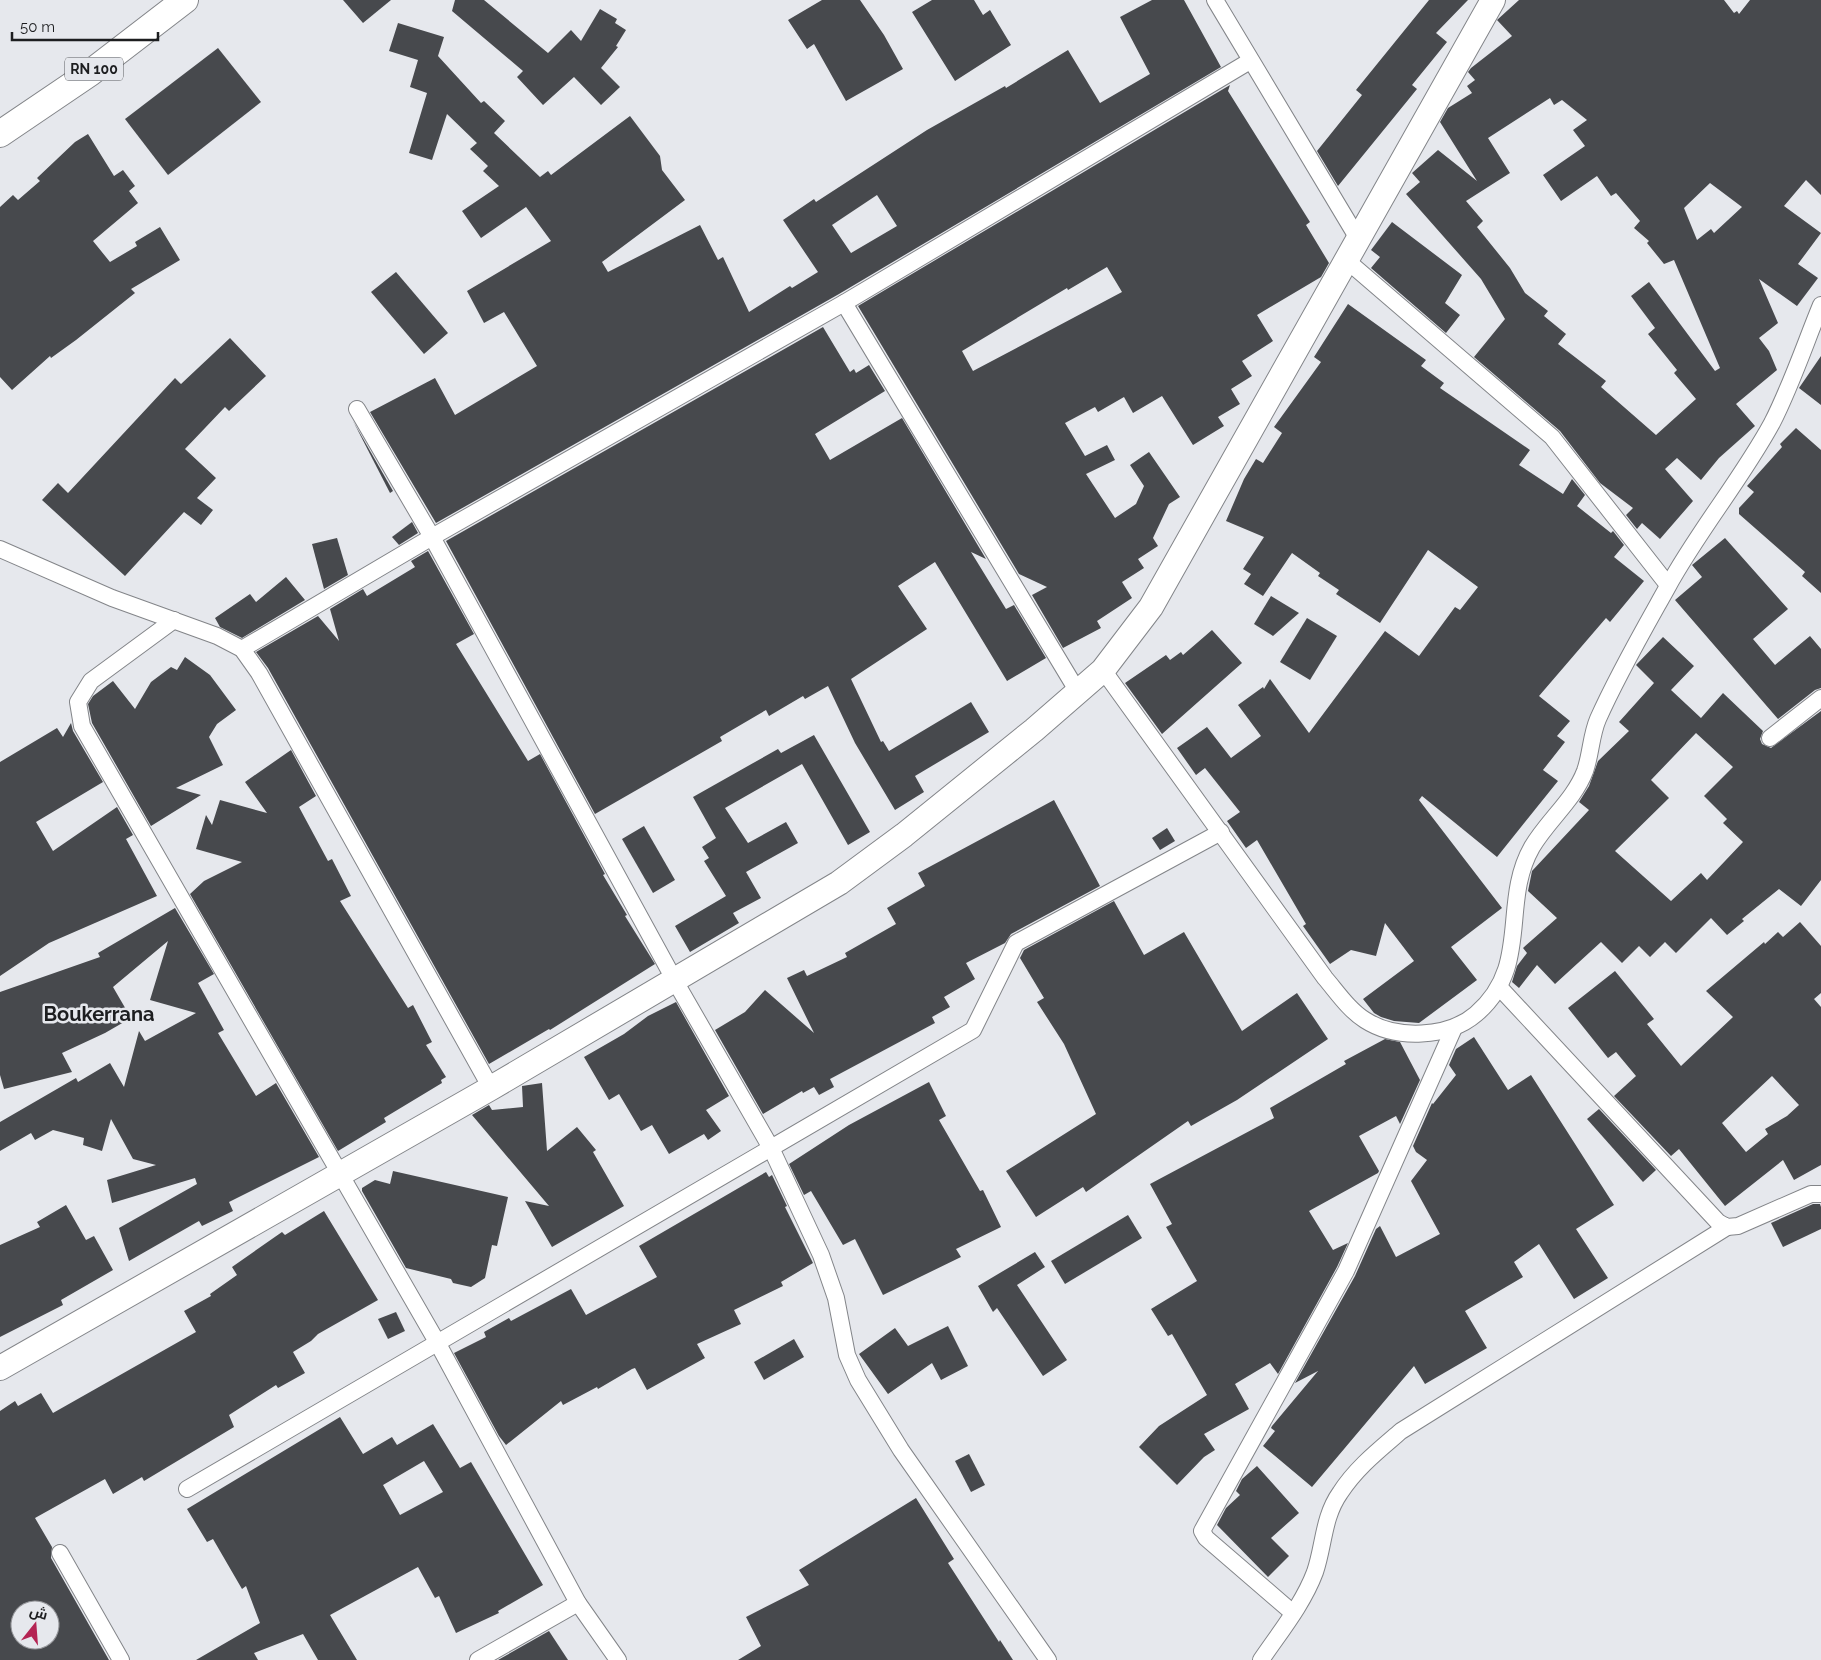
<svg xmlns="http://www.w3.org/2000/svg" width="1821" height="1660" font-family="Raleway,Cairo,sans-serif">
<rect width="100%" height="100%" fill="#e6e8ed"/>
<g fill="#47494d" fill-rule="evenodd">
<polygon points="343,0 391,0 363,23"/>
<polygon points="455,0 484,0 548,53 571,30 581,41 600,9 617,19 615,23 626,30 616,46 618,47 601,68 620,87 601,105 574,77 543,105 517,77 523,71 452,11"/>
<polygon points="822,0 860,0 884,35 903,69 846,101 814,44 807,49 788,20"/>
<polygon points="932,0 974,0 983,15 990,10 1011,45 955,81 912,12"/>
<path d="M1152,0h32l37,67 -382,227 -403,229 -66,-111 65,-34 20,37 82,-49 -33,-54 -20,11 -17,-32 84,-50 -25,-34 -45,31 -19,-27 37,-25 -16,-15 5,-5 -18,-17 7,-6 -30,-29 -15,46 -23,-7 18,-60 -17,-6 8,-27 -29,-9 9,-28 46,14 -6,19 43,47 3,-2 21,20 -11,12 46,44 8,-6 3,4 79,-59 30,40 2,14 23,30 -83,62 6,10 92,-47 18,35 5,-3 26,55 41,-26 2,2 26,-16 -35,-52 31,-21 2,3 111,-72 78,-44 1,2 62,-38 32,53 50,-29 -30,-57zM877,195l20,31 -46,27 -19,-28z"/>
<polygon points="1429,0 1468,0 1436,33 1447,42 1412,85 1417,89 1338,186 1317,151 1362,95 1356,90"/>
<path d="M1519,0h205l10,13 3,-2 2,3 11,-14h71v195l-15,-15 -22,26 37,27 -23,31 20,14 -21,28 -38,-27 19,44 -19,15 10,13 8,19 -41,34 19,22 -36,32 -18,22 -24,-22 -12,11 28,32 -33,38 -18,-16 -5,6 -11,-14 7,-7 -33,-25 -40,-52 -86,-74 31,-38 -24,-40 -75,-85 14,-12 -8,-9 26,-23 39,31 -37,-59 8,-14 24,-15 -5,-7 8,-6 -7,-8 3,-4 41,-32 -15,-16zM1550,98l4,7 8,-5 25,20 -14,10 12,16 -42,29 18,26 36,-25 14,20 5,-3 24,28 -6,7 15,13 -2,2 17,21 10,-4 46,108 -5,3 -66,-89 -18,14 24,32 -7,6 29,36 -3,3 22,26 -40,36 -55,-48 5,-6 -48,-37 8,-10 -22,-18 4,-5 -23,-18 -15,-25 -33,-41 6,-6 -17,-20 44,-28 -22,-35zM1710,183l32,24 -28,26 -3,-4 -14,11 -13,-32z"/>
<polygon points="218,48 261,102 168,175 125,119"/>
<path d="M1230,85l-2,6 82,131 -4,3 23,38 -8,14 -64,38 16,26 -31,20 10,15 -21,13 9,15 -22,13 6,9 -31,19 -31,-49 -29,17 -9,-16 -26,15 -3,-5 -30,16 20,33 22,-11 8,15 -29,14 29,44 21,-14 8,-18 -14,-21 19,-13 31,45 -11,7 -16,34 5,8 -20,13 6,9 -22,14 10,16 -35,23 4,7 -38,20 -31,-53 15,-8 -28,-13 -161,-268zM1107,267l15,25 -149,79 -11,-20 105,-63 1,2z"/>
<polygon points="88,134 114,176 123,170 135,186 129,191 138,203 93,241 110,262 137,246 135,242 160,227 180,260 131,289 135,293 76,340 51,358 50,356 12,390 0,377 0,207 13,195 18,200 40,181 37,178 75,142"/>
<polygon points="1392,222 1462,275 1445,303 1460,315 1446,333 1371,268 1380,257 1371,250"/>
<polygon points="396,272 448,333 424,354 371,292"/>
<polygon points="1348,304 1426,360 1421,366 1444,383 1440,388 1530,450 1519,465 1563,494 1572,479 1585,495 1577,506 1611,533 1613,531 1624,545 1614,557 1644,581 1610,622 1606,618 1539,696 1570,721 1557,736 1565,742 1543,770 1558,781 1497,857 1422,796 1419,800 1502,908 1451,947 1477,980 1419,1023 1394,1021 1381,1017 1374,1013 1363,999 1414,961 1385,923 1376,956 1351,950 1330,964 1303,926 1306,924 1257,840 1246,848 1227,821 1240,812 1205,768 1196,775 1177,748 1207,727 1231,758 1261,736 1238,705 1263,687 1264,689 1270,679 1309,733 1385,631 1419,656 1455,607 1460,610 1478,587 1428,550 1380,623 1336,594 1339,590 1318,576 1320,573 1292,553 1263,596 1244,584 1251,574 1243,569 1264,537 1226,521 1244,479 1256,459 1263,463 1282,433 1274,427 1321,362 1314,357"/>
<polygon points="823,327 850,372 854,369 856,373 869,365 885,391 815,434 830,460 902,418 986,559 971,552 1006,609 1014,605 1046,658 1007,681 935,562 898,586 927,629 851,679 881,742 883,741 889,751 971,702 989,732 915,776 924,792 895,810 855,743 828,686 805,699 803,696 769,716 766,710 720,737 722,741 595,814 446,541"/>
<polygon points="230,338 266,376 229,411 225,407 185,449 216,478 197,498 213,510 201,525 184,512 125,576 42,500 58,483 68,493 175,378 181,384"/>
<polygon points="1821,356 1821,405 1799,388"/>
<polygon points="353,421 393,491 390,493"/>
<polygon points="1796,428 1821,450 1821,593 1802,576 1805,572 1739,514 1739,508 1754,492 1747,486 1782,447 1780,444"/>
<polygon points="412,522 418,533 399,545 392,537"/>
<polygon points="337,538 348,575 324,589 312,544"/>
<polygon points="1725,538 1788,609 1753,639 1775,665 1810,636 1821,649 1821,688 1815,690 1778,719 1675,600 1702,577 1692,565"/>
<polygon points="428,551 474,634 456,644 528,761 540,754 605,874 603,875 627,915 625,916 655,964 550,1030 549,1029 489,1064 268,668 256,652 318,616 339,641 330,609 363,589 367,596 415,567 411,561"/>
<polygon points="286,577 305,600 242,638 220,627 215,618 250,594 256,602"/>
<polygon points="1271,596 1299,613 1273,636 1254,624"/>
<polygon points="1307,618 1337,636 1310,680 1280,662"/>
<polygon points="1212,630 1242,663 1162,734 1125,683 1166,655 1170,660 1181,652 1183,655"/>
<path d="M1663,637l31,29 -23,24 30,28 22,-25 40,38 -3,8 2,5 9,4 50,-37v169l-20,26 -22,-17 -37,30 2,2 -17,14 -16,-17 -35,35 -11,-11 -15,15 -11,-11 -17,17 -21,-21 -46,42 -18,-19 -18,23 -7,-6 5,-16 10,-13 -4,-5 34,-30 -29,-27 4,-20 57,-61 -10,-8 10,-16 9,-25 31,-30 -10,-9 35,-39 -18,-18zM1696,733l37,34 -29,29 23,23 -4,4 20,19 -36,38 -6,-7 -30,28 -56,-50 54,-53 -18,-18z"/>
<polygon points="185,657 210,675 236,710 217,724 209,737 223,765 176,788 201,795 151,826 92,723 88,704 93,696 113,681 135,709 151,682 171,667 177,670"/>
<polygon points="71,723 73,731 103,782 36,822 53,851 117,807 133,835 126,839 157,896 49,943 0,976 0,762 57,728 63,737"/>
<polygon points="814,735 870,832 848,845 802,764 725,808 748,843 786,822 798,843 746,872 761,898 733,913 739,923 690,952 675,926 726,896 704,861 709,858 702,847 716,838 693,797 778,749 781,753"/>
<polygon points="291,750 316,796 299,807 328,861 332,859 351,896 340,901 408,1008 413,1005 432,1042 426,1045 446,1077 441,1080 442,1083 384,1118 386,1122 338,1151 190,894 204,881 242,862 196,849 206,815 212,825 220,800 267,813 245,782"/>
<polygon points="1054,800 1100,886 1011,934 1005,943 966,963 975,979 944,997 950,1007 932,1017 935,1023 830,1079 834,1087 819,1095 814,1087 803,1093 802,1091 763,1114 715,1030 745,1012 765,990 814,1033 787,978 804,970 807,976 847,957 845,953 896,924 887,908 925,886 918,873"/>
<polygon points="644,826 675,880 653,893 622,839"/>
<polygon points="1167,828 1175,841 1160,850 1152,838"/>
<polygon points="1114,901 1144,955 1184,932 1242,1031 1297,993 1328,1039 1237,1100 1191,1126 1188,1121 1086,1192 1083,1187 1036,1217 1006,1171 1096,1114 1064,1044 1037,1002 1044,998 1020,958 1024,950"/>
<polygon points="175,908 214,974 198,983 224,1030 218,1033 256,1096 276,1083 319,1157 229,1202 233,1211 202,1226 199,1221 129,1261 119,1228 197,1184 195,1178 112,1203 107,1180 156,1165 133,1159 111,1119 102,1151 83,1145 84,1138 53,1130 35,1140 31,1133 0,1151 0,1122 76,1078 78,1082 110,1063 124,1087 139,1031 145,1041 196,1013 150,1000 168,941 113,987 131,1018 105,1033 62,1053 72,1072 4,1089 0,1075 0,992 100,957 98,953"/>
<path d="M1800,922l21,24v47l-7,6 7,8v158l-27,15 -11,-20 -58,46 -46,-57 -8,7 -57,-60 22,-20 -20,-24 -8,6 -40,-50 47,-37 39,48 -7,5 34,42 52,-49 -27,-26 58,-49 1,2 13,-12 5,5zM1772,1076l27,29 -12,11 -22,13 3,5 -22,18 -24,-29z"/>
<polygon points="676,1002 729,1096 706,1110 721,1131 708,1140 704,1134 669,1154 652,1125 641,1131 619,1094 609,1100 584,1057 624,1034 648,1016"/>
<polygon points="1474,1037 1508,1090 1531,1075 1614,1205 1576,1229 1608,1278 1574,1299 1539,1244 1514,1262 1523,1277 1465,1311 1487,1348 1425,1384 1414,1366 1312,1487 1263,1446 1275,1431 1271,1428 1272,1426 1318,1371 1295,1383 1355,1276 1376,1229 1380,1226 1396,1257 1440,1234 1411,1181 1427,1160 1416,1152 1413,1146 1432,1103 1433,1104 1456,1075 1449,1065 1456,1049"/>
<polygon points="1385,1039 1400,1042 1420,1080 1400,1124 1396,1116 1359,1136 1379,1171 1378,1173 1309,1211 1333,1250 1348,1243 1337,1267 1278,1374 1270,1363 1235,1384 1249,1409 1204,1434 1215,1450 1204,1457 1177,1485 1139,1447 1159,1426 1207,1395 1172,1334 1168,1336 1151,1309 1197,1281 1166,1227 1172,1224 1150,1184 1274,1118 1270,1108 1346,1064 1344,1061"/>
<polygon points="929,1082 946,1116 939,1120 980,1191 983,1190 1001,1227 956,1249 961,1257 883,1295 855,1239 843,1245 811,1191 804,1195 789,1164 849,1125"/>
<polygon points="542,1083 547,1151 577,1127 596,1150 593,1152 624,1206 552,1247 525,1201 549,1206 472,1115 489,1105 492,1110 523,1107 522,1086"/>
<polygon points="1599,1109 1656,1170 1643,1182 1587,1119"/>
<polygon points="393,1171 508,1197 497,1246 492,1245 485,1278 471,1287 453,1283 451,1279 406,1268 362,1191 362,1188 375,1180 390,1184"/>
<polygon points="766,1172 769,1177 772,1175 787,1206 785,1207 813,1263 781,1282 783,1286 734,1310 741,1324 697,1344 705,1358 647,1390 635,1368 632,1369 598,1389 597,1387 563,1405 561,1401 506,1445 499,1436 454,1353 486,1337 484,1332 509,1318 511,1321 571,1289 586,1315 657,1277 639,1246"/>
<polygon points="1813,1204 1820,1204 1821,1207 1821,1229 1783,1247 1771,1223"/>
<polygon points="66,1205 86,1240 94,1236 113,1270 61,1300 63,1305 0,1337 0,1245 40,1227 37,1222"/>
<path d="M324,1211l54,89 -60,34 -7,7 -18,11 12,21 -27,15 -2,-3 -47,30 5,12 -90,54 -2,-4 -29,17 -8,-15 -70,39 17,29 -1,11 58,102h-109v-249l15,-10 3,5 23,-13 12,20 143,-81 -12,-21 27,-15 -1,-2 27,-19 -5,-8 50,-35 3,3zM20,1610h30v30h-30z"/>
<polygon points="1128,1215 1142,1238 1065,1284 1051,1261"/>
<polygon points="1035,1252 1045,1267 1017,1285 1067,1360 1043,1376 997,1308 993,1312 978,1286"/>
<polygon points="396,1312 405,1331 388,1339 378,1319"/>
<polygon points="948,1326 968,1366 941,1380 932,1363 888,1394 859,1354 895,1328 908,1346"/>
<polygon points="794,1339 804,1357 764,1380 754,1362"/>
<path d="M340,1417l23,37 29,-17 5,8 36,-21 27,44 11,-6 72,123 -45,26 1,2 -43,20 -17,-37 -4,2 -17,-31 -88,48 27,45h-39l-15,-26 -49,19 4,7h-62l64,-37 -14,-37 -4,3 -29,-50 -6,3 -20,-33zM424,1461l19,31 -43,23 -17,-30z"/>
<polygon points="969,1454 985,1485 971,1492 955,1461"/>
<polygon points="1257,1466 1299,1513 1271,1538 1289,1556 1268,1577 1217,1525 1226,1508 1240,1495 1236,1491 1242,1479"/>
<polygon points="916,1498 954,1559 948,1563 999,1642 1000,1640 1013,1660 738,1660 761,1646 746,1617 809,1585 799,1570"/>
<polygon points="549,1631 568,1660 498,1660"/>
</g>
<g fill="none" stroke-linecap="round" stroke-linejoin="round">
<g stroke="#838589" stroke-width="18">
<g id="street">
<polyline points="1215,0 1357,237"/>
<polyline points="1345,259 1552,437 1668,585"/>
<polyline points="844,303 1078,692"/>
<polyline points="357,409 432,537 675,981 771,1148 821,1255 836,1298 847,1355 858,1380 901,1450 1048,1660"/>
<polyline points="0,549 112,598 217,636 242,649 259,673 491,1088"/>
<polyline points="174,620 91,681 78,702 82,726 437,1342 578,1603 618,1660"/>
<polyline points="242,649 432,537 844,303 1250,61"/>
<path d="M1103,670l222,308c12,14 24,32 40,42 31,20 83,18 111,-6 56,-48 24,-111 56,-167 16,-27 42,-47 53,-76 6,-17 6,-36 13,-52 20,-45 45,-88 69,-131 31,-57 74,-108 105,-165 19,-37 33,-79 49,-118"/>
<polyline points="1770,738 1821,698"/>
<polyline points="1500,988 1718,1222 1727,1227 1738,1226 1811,1194 1821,1194"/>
<polyline points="187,1489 973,1030 1016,943 1221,832"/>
<polyline points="60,1553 121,1660"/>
<polyline points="1293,1613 1206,1538 1202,1531 1346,1271 1453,1030"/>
<polyline points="478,1660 578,1603"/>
<path d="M1261,1660c19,-28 42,-56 54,-88 9,-26 8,-55 25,-79 16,-25 39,-43 61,-62l326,-204"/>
</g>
</g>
<g stroke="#838589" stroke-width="26">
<polyline id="secondary" points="0,1368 491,1088 839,883 904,835 1034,730 1103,670 1151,607 1493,0"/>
</g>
<g stroke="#838589" stroke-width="28">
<polyline id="primary" points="0,134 90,73 185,0"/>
</g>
<use href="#street" stroke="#fff" stroke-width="16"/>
<use href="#secondary" stroke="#fff" stroke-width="24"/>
<use href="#primary" stroke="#fff" stroke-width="26"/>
</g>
<g text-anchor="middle" stroke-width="5" stroke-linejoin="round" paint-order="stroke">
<rect fill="#e6e8ed" stroke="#595b5e" stroke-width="1" x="65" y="57.5" width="58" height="23" rx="4"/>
<g font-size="14" font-weight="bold" fill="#1d1e20">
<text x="94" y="74">RN 100</text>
</g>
<g font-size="20" font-weight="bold" fill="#1d1e20" stroke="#e6e8ed">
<text x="99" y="1021">Boukerrana</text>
</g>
</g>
<g transform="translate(35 1625) rotate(17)"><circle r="24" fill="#e6e8ed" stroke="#96979b"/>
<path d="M0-4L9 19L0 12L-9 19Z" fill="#b42453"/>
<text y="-8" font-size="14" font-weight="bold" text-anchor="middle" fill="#1d1e20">ش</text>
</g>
<path d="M12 32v8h146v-8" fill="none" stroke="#1d1e20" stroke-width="2.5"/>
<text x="20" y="32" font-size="15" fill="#1d1e20" stroke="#e6e8ed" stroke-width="4" paint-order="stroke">50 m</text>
</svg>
